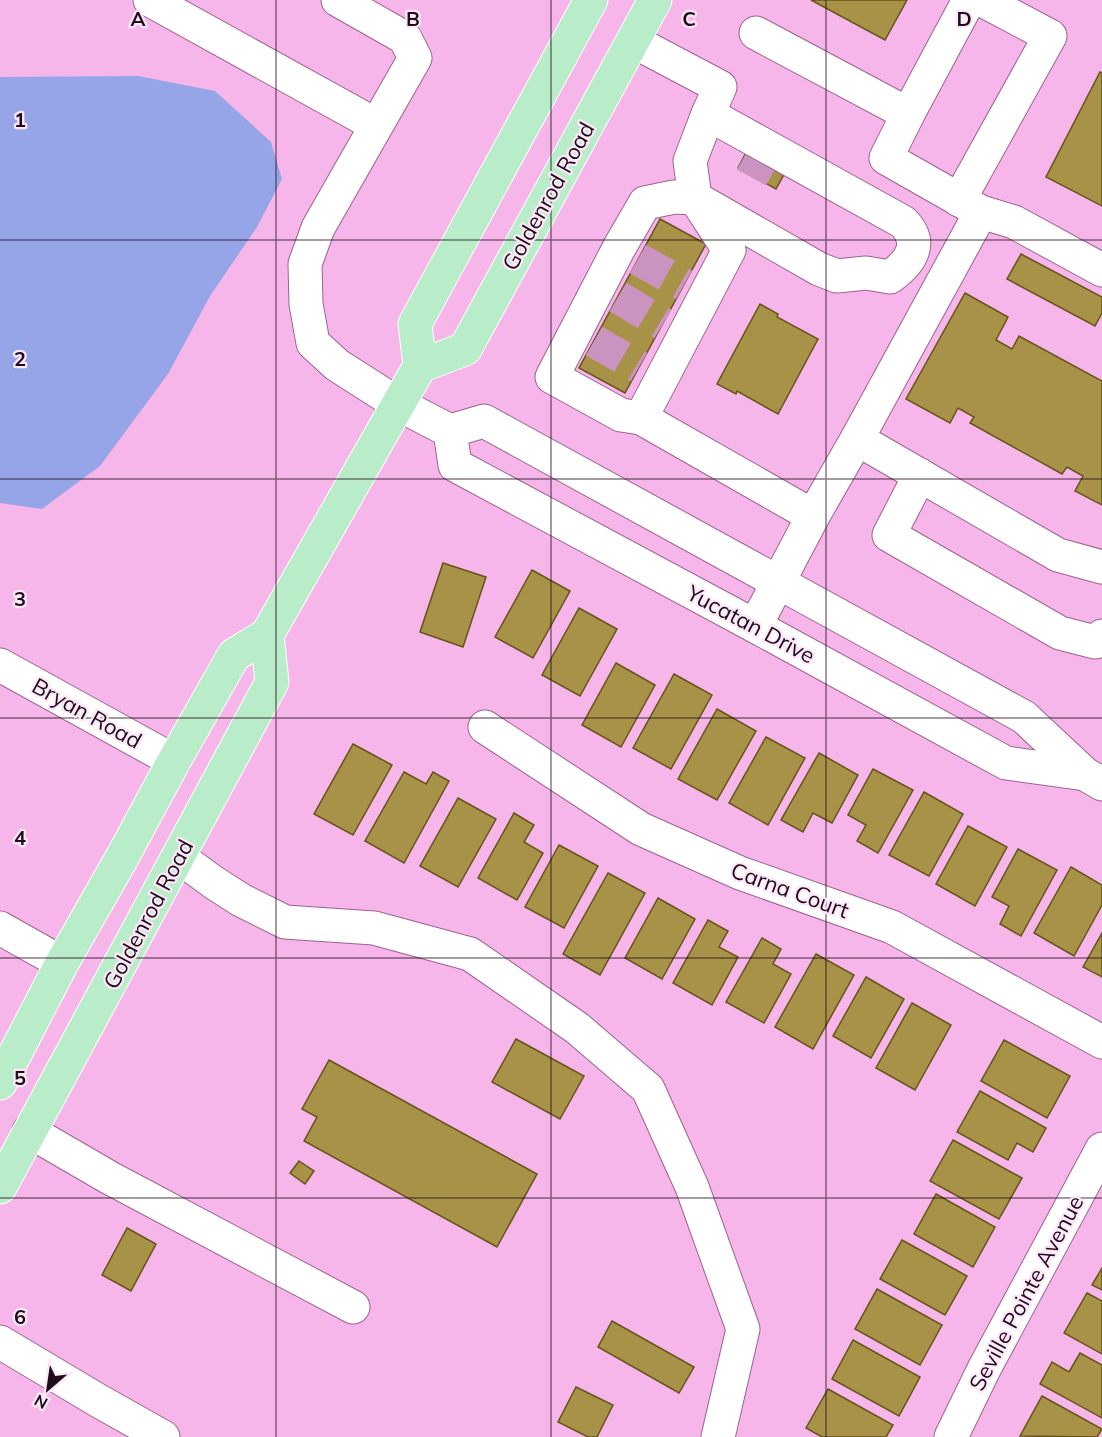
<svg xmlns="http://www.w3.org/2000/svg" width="1102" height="1437" font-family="Mulish,sans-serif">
<rect width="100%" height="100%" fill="#f6b6e9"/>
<polygon fill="#96a5e8" points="138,76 215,91 271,142 282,179 257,227 210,296 168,374 100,466 42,509 0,503 0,77"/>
<g fill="#a79247" stroke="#64541a" stroke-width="1.5">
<polygon points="811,0 907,0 885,40"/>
<polygon points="1100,72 1102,73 1102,206 1046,177"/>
<polygon points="749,147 788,167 776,189 738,168"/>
<polygon points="660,219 706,244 625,393 579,368"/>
<polygon points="1021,254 1102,297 1102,313 1095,326 1007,279"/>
<polygon points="965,293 1008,317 996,340 1012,349 1019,336 1102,381 1102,505 1075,491 1083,476 1067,467 1062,474 970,423 974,417 958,408 950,423 906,399"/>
<polygon points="760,304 778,314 777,317 818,339 778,414 737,391 736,394 717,384"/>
<polygon points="443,563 486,577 463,647 420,632"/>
<polygon points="532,570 570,591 533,658 495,637"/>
<polygon points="579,608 617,629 580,696 542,675"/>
<polygon points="616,663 655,685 621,747 582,725"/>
<polygon points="674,674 712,695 671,769 633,748"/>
<polygon points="717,709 756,731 717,800 678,779"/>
<polygon points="766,737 805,758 768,825 729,803"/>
<polygon points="353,744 392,765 353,835 314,814"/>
<polygon points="819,753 858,775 832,823 813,813 803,832 781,820"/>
<polygon points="873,769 913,790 878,853 857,841 866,825 848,815"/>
<polygon points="404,772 426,784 433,772 449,781 404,863 365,841"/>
<polygon points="924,792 963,814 929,876 889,855"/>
<polygon points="458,798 496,819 458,887 420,866"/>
<polygon points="514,813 534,825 524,842 543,853 517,900 478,878"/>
<polygon points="968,826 1007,847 975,906 936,884"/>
<polygon points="559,845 598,866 564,928 525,907"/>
<polygon points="1018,849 1057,870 1021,936 1000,924 1009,906 992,897"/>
<polygon points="1071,867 1102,885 1102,905 1074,956 1034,933"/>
<polygon points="608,873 645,893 600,975 563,954"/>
<polygon points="658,898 695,919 662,979 625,958"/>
<polygon points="708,920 728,931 719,947 738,957 712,1005 673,983"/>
<polygon points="1102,933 1102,977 1083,967"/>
<polygon points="762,938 781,949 773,964 791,974 764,1023 726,1002"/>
<polygon points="816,954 854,975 813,1049 775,1027"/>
<polygon points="866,977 904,999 871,1058 833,1036"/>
<polygon points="912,1003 951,1025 915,1090 876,1068"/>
<polygon points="516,1039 584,1076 560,1119 492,1082"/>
<polygon points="1004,1040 1070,1076 1047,1118 981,1081"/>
<polygon points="329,1060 537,1174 497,1247 304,1141 317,1117 302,1109"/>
<polygon points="980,1091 1046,1128 1033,1152 1017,1143 1008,1160 957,1132"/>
<polygon points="953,1140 1022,1178 999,1219 930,1181"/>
<polygon points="299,1161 314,1171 305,1184 290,1173"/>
<polygon points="936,1194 995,1227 973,1267 914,1234"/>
<polygon points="127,1228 156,1244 131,1291 102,1275"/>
<polygon points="902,1240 967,1276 945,1315 880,1279"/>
<polygon points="1102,1268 1102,1290 1092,1285"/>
<polygon points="877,1289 942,1325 920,1365 855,1329"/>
<polygon points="1087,1293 1102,1301 1102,1354 1064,1333"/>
<polygon points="612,1321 694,1367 679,1393 598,1347"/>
<polygon points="853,1340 920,1377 899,1416 832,1379"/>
<polygon points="1080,1353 1102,1365 1102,1418 1040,1384 1052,1362 1069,1372"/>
<polygon points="576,1387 613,1405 597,1437 588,1437 558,1422"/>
<polygon points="828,1389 893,1425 886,1437 822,1437 806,1428"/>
<polygon points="1042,1396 1102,1429 1097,1437 1020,1436"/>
</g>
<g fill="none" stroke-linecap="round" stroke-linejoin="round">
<g stroke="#cb94c0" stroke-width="33" stroke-dasharray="33 16" stroke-linecap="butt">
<polyline points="745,155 783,176"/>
<polyline points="638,259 684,285"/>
<polyline points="618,297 663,324"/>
<polyline points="594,341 639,367"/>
</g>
<g stroke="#9c6291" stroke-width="35">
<g id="minor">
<polyline points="150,0 376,125"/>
<polyline points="338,0 405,38 415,58 318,228 305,264 306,304 313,343 337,365 398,404 450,431 484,421 1024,717 1085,774 1102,784"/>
<polyline points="756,33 908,114 886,158 981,212 857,439"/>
<polyline points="633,41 720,87 708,114 690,161 695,198 729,250 641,418 813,516"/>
<polyline points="908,114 969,0"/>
<polyline points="959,200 1050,36 982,0"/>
<polyline points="981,212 1014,222 1102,270"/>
<path d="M641,418l-20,-3 -69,-38 67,-129 26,-45 29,-6 21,1 124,71 18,7 29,-3 24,4c21,-15 34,-34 13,-55l-195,-108"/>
<polyline points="450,431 455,465 755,626 1006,763 1085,774"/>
<polyline points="920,475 889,535 1060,633 1095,642 1102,636"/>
<polyline points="755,626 813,516 857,439 1058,555 1102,567"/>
<polyline points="0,665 174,761"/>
<polyline points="485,727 641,829 740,873 892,927 1102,1042"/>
<polyline points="179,857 213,882 241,900 285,922 374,928 470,954 577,1028 648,1089 692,1187 743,1329 718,1437"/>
<polyline points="0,928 62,963"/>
<polyline points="29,1131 110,1178 353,1307"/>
<polyline points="0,1342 99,1401 163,1437"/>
<polyline points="951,1437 984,1369 1102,1149"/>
</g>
</g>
<g stroke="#fff" stroke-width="35">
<g id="major">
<polyline points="420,366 465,349 655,0"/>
<polyline points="0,1083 62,963 124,854 174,761 234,655 267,635 420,366 415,324 591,0"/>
<polyline points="0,1187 272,682 267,635"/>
</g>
</g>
<use href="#minor" stroke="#fff" stroke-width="33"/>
<use href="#major" stroke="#b9ecc9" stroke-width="33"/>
</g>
<path fill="none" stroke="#210b1e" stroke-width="1.5" stroke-opacity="0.55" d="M276,0v1437M551,0v1437M826,0v1437M0,240h1102M0,479h1102M0,718h1102M0,958h1102M0,1198h1102"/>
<g text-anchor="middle" stroke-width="4.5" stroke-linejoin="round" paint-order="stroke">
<g font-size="22" fill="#210b1e" stroke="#fce8f7">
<text transform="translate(548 196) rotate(-61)" y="8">Goldenrod Road</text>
<text transform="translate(751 624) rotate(28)" y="8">Yucatan Drive</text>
<text transform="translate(87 713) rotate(29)" y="8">Bryan Road</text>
<text transform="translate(790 890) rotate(20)" y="8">Carna Court</text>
<text transform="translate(148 914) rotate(-62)" y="8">Goldenrod Road</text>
<text transform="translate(1026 1293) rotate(-62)" y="8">Seville Pointe Avenue</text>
</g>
</g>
<g font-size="20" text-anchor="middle" font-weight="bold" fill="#210b1e" stroke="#fce8f7" stroke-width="4.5" stroke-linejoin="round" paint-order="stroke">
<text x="138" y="26">A</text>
<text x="413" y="26">B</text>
<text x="689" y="26">C</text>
<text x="964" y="26">D</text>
<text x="20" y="127">1</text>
<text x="20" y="366">2</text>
<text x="20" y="606">3</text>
<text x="20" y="845">4</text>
<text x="20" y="1085">5</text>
<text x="20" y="1324">6</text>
</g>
<g transform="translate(48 1389) rotate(209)" stroke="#fce8f7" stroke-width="4.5" paint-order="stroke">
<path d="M0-4.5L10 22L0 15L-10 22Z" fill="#210b1e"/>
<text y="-9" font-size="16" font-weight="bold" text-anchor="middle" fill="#210b1e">N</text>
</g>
</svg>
